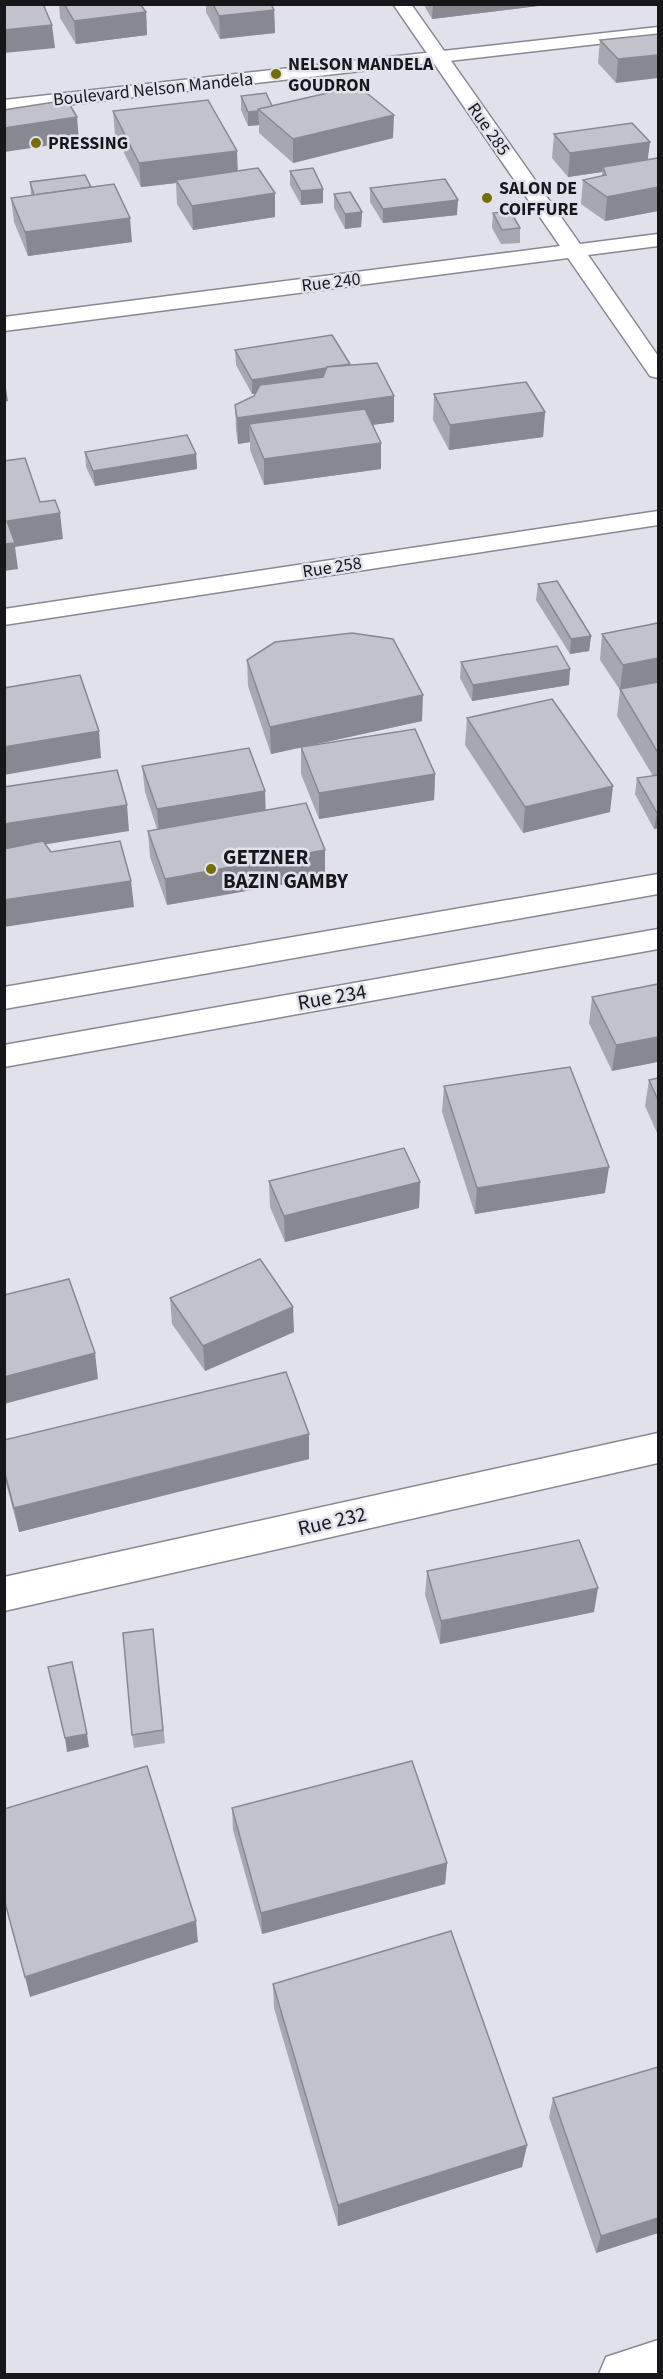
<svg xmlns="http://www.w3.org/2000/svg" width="663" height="2379" font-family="'Source Sans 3',sans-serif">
<rect width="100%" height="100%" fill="#e1e1ec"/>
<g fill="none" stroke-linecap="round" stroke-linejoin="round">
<g stroke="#878892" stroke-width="3">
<g id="street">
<polygon points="393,4 411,4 580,244 658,234 658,246 588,255 658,356 658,378 650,376 568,258 4,331 4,317 560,246"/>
<polygon points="658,511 658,525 4,625 4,609"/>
<polygon points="658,1433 658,1463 4,1611 4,1577"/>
<polygon points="658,2340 658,2374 599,2374 606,2357"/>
</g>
</g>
<g stroke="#878892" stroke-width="3">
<g id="secondary">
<polygon points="658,27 658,37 4,112 4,100"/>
<polygon points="658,874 658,894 4,1009 4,987"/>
<polygon points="658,929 658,949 4,1067 4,1045"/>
</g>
</g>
<use href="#street" fill="#fff" fill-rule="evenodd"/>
<use href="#secondary" fill="#fff" fill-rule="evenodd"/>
</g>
<g fill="#a7a7b0">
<polygon points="59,4 140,4 146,12 147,35 76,44 60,18"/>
<polygon points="206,4 271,4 274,10 275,33 220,39 206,12"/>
<polygon points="425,4 546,4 546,5 432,19 425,7"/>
<polygon points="658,34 616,83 598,63 600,40"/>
<polygon points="241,96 272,106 393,138 293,163 259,133 259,125 248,126 241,110"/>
<polygon points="113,111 238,171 275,217 193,230 177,204 176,183 141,187 115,135"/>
<polygon points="554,134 648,160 658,158 658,211 605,221 581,204 583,180 602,176 602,172 568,177 552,158"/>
<polygon points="290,171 323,189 323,203 301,205 290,185"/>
<polygon points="30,182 91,187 132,242 28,256 14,222 11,198 31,195"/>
<polygon points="370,188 457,215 383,223 370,202"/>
<polygon points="334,194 362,212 361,227 345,229 334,208"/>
<polygon points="493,213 520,228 520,243 501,244 492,228"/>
<polygon points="235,350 350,364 350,365 394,396 394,422 372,425 381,443 381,469 264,485 250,450 250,442 238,444 236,430 235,405 254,396 255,394 252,394 236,365"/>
<polygon points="434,394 545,412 543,437 449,450 433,420"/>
<polygon points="85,452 196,454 197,469 95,486 86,467"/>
<polygon points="538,584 591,636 589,651 570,654 536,600"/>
<polygon points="658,623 658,828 654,829 635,794 637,778 653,776 617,716 620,690 600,660 602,634"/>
<polygon points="247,660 422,721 271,754 248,686"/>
<polygon points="461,662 569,685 472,701 460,678"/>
<polygon points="467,718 610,812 523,833 465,745"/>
<polygon points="301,747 435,774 434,800 319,819 301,774"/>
<polygon points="142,766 266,810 325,850 325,877 167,905 150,857 148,831 157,829 145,792"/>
<polygon points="658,984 612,1071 589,1023 592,997"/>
<polygon points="658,1078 658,1135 645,1106 649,1080"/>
<polygon points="444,1086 605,1193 475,1214 442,1112"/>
<polygon points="269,1181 420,1182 419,1208 285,1242 270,1207"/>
<polygon points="170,1298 294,1332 205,1371 172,1324"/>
<polygon points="4,1440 309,1459 19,1532 4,1476"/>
<polygon points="427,1571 594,1612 440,1644 425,1595"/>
<polygon points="153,1629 165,1743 134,1748 132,1735"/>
<polygon points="232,1808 447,1863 445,1884 262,1934 233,1830"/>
<polygon points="273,1984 527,2145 522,2167 338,2226 274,2008"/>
<polygon points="658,2067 658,2233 596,2253 549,2117 553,2098"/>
</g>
<g fill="#888890">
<polygon points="433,4 546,4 546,5 432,19"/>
<polygon points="274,10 275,33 220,39 219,16"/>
<polygon points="146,12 147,35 76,44 74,21"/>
<polygon points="52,25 55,48 4,53 4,30"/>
<polygon points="658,55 658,78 616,83 618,59"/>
<polygon points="258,111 259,125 248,126 248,112"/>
<polygon points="394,115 393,138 293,163 293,139"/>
<polygon points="77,117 79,141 4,152 4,128"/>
<polygon points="650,142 647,165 603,167 602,172 568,177 570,153"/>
<polygon points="237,151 238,175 176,180 176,183 141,187 139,163"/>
<polygon points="658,187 658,211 605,221 607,197"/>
<polygon points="323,189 323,203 301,205 301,191"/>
<polygon points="275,193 275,217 193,230 192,206"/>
<polygon points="458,200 457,215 383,223 383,209"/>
<polygon points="362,212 361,227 345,229 345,214"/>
<polygon points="130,218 132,242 28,256 25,232"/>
<polygon points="350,364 350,379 252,394 252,380"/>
<polygon points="4,376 8,401 4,402"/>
<polygon points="394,396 394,422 256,441 249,424 250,442 238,444 237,418"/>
<polygon points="545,412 543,437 449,450 450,425"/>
<polygon points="381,443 381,469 264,485 264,459"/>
<polygon points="196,454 197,469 95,486 93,471"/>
<polygon points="60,513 63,539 15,547 18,569 4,571 4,544 7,521"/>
<polygon points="591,636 589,651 570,654 571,639"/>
<polygon points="658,658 658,683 620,691 623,665"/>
<polygon points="570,669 569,685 472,701 473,685"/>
<polygon points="423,695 422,721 271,754 270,727"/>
<polygon points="99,731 101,758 4,775 4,747"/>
<polygon points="435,774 434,800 319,819 319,793"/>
<polygon points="613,786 610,812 523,833 525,807"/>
<polygon points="265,791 266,817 159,835 157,809"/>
<polygon points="127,805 129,831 4,851 4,824"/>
<polygon points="657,813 658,813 658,828 654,829"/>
<polygon points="325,850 325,877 167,905 165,879"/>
<polygon points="131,881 134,907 4,927 4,900"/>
<polygon points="658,1037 658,1062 612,1071 616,1045"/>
<polygon points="609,1167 605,1193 475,1214 477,1188"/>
<polygon points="420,1182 419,1208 285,1242 284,1216"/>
<polygon points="293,1307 294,1332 205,1371 203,1346"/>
<polygon points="95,1353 98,1379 4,1404 4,1377"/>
<polygon points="309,1434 309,1459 19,1532 14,1508"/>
<polygon points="598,1588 594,1612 440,1644 441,1621"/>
<polygon points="87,1734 89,1747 67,1752 65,1738"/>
<polygon points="447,1863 445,1884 262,1934 261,1913"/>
<polygon points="196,1921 198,1942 30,1997 25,1977"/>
<polygon points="527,2145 522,2167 338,2226 338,2205"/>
<polygon points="658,2218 658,2233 596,2253 601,2236"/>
</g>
<g fill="#c2c2cd" stroke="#888890" stroke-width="1.5">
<polygon points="4,4 43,4 52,25 4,30"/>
<polygon points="64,4 140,4 146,12 74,21"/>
<polygon points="213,4 271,4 274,10 219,16"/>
<polygon points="658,34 658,55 618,59 600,40"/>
<polygon points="358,86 394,115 293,139 258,109"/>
<polygon points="266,93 272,106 258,109 258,111 248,112 241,96"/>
<polygon points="67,100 77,117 4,128 4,110"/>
<polygon points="208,100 237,151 139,163 113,111"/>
<polygon points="632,123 650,142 570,153 554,134"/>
<polygon points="658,158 658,187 607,197 583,180 606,175 603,167"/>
<polygon points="258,168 275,193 192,206 176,180"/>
<polygon points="313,168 323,189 301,191 290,171"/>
<polygon points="85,175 91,187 34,195 30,182"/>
<polygon points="445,179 458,200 383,209 370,188"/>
<polygon points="114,184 130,218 25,232 11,198"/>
<polygon points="350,192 362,212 345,214 334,194"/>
<polygon points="510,211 520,228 502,230 493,213"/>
<polygon points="332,335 350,364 327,367 326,368 252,380 235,350"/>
<polygon points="377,363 394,396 237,418 235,405 254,396 260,385 323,377 327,367"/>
<polygon points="526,382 545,412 450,425 434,394"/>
<polygon points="365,409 381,443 264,459 249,424"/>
<polygon points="187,435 196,454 93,471 85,452"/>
<polygon points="25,458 40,502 55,500 60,513 7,521 15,543 4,544 4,461"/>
<polygon points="557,581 591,636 571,639 538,584"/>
<polygon points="658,623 658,658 623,665 602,634"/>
<polygon points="352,633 393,639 423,695 270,727 247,660 275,642"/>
<polygon points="557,646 570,669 473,685 461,662"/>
<polygon points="80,675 99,731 4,747 4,688"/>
<polygon points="658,682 658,753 620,689"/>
<polygon points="552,699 613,786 525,807 467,718"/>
<polygon points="415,729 435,774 319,793 301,747"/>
<polygon points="249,748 265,791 157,809 142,766"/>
<polygon points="117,770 127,805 4,824 4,787"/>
<polygon points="658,775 658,813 657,813 637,778"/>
<polygon points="306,803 325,850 165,879 148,831"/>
<polygon points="43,841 51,852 120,841 131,881 4,900 4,849"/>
<polygon points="658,984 658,1037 616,1045 592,997"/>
<polygon points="570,1067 609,1167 477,1188 444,1086"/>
<polygon points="658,1078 658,1100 649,1080"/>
<polygon points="404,1148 420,1182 284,1216 269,1181"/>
<polygon points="260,1259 293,1307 203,1346 170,1298"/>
<polygon points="69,1279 95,1353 4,1377 4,1295"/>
<polygon points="286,1372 309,1434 14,1508 4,1470 4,1440"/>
<polygon points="579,1540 598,1588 441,1621 427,1571"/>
<polygon points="153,1629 163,1730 132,1735 123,1633"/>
<polygon points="72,1662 87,1734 65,1738 48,1667"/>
<polygon points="412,1761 447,1863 261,1913 232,1808"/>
<polygon points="147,1766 196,1921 25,1977 4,1899 4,1809"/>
<polygon points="451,1931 527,2145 338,2205 273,1984"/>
<polygon points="658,2067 658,2218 601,2236 553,2098"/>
</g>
<g fill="#756d09" stroke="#e1e1ec" stroke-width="2">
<circle cx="276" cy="74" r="6"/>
<circle cx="36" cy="143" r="6"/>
<circle cx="487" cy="198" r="6"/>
<circle cx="211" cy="869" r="6"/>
</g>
<g text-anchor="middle" stroke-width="5" stroke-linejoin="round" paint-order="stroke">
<g font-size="18" font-weight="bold" fill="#17171b" stroke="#e1e1ec" text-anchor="start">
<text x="288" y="70">NELSON MANDELA<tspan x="288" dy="21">GOUDRON</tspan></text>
<text x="48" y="149">PRESSING</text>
<text x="499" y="194">SALON DE<tspan x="499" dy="21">COIFFURE</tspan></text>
</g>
<g font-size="18" fill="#17171b" stroke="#e1e1ec">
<text transform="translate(153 89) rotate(-6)" y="6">Boulevard Nelson Mandela</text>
<text transform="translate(489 129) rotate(55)" y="6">Rue 285</text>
<text transform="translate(331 282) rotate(-7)" y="6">Rue 240</text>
<text transform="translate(332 567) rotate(-9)" y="6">Rue 258</text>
</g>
<g font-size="21" font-weight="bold" fill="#17171b" stroke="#e1e1ec" text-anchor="start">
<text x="223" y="864">GETZNER<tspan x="223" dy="24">BAZIN GAMBY</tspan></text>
</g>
<g font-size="21" fill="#17171b" stroke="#e1e1ec">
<text transform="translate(332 997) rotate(-10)" y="7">Rue 234</text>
<text transform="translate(332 1521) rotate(-13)" y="7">Rue 232</text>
</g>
</g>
<rect width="663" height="2379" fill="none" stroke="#17171b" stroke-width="12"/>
</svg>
